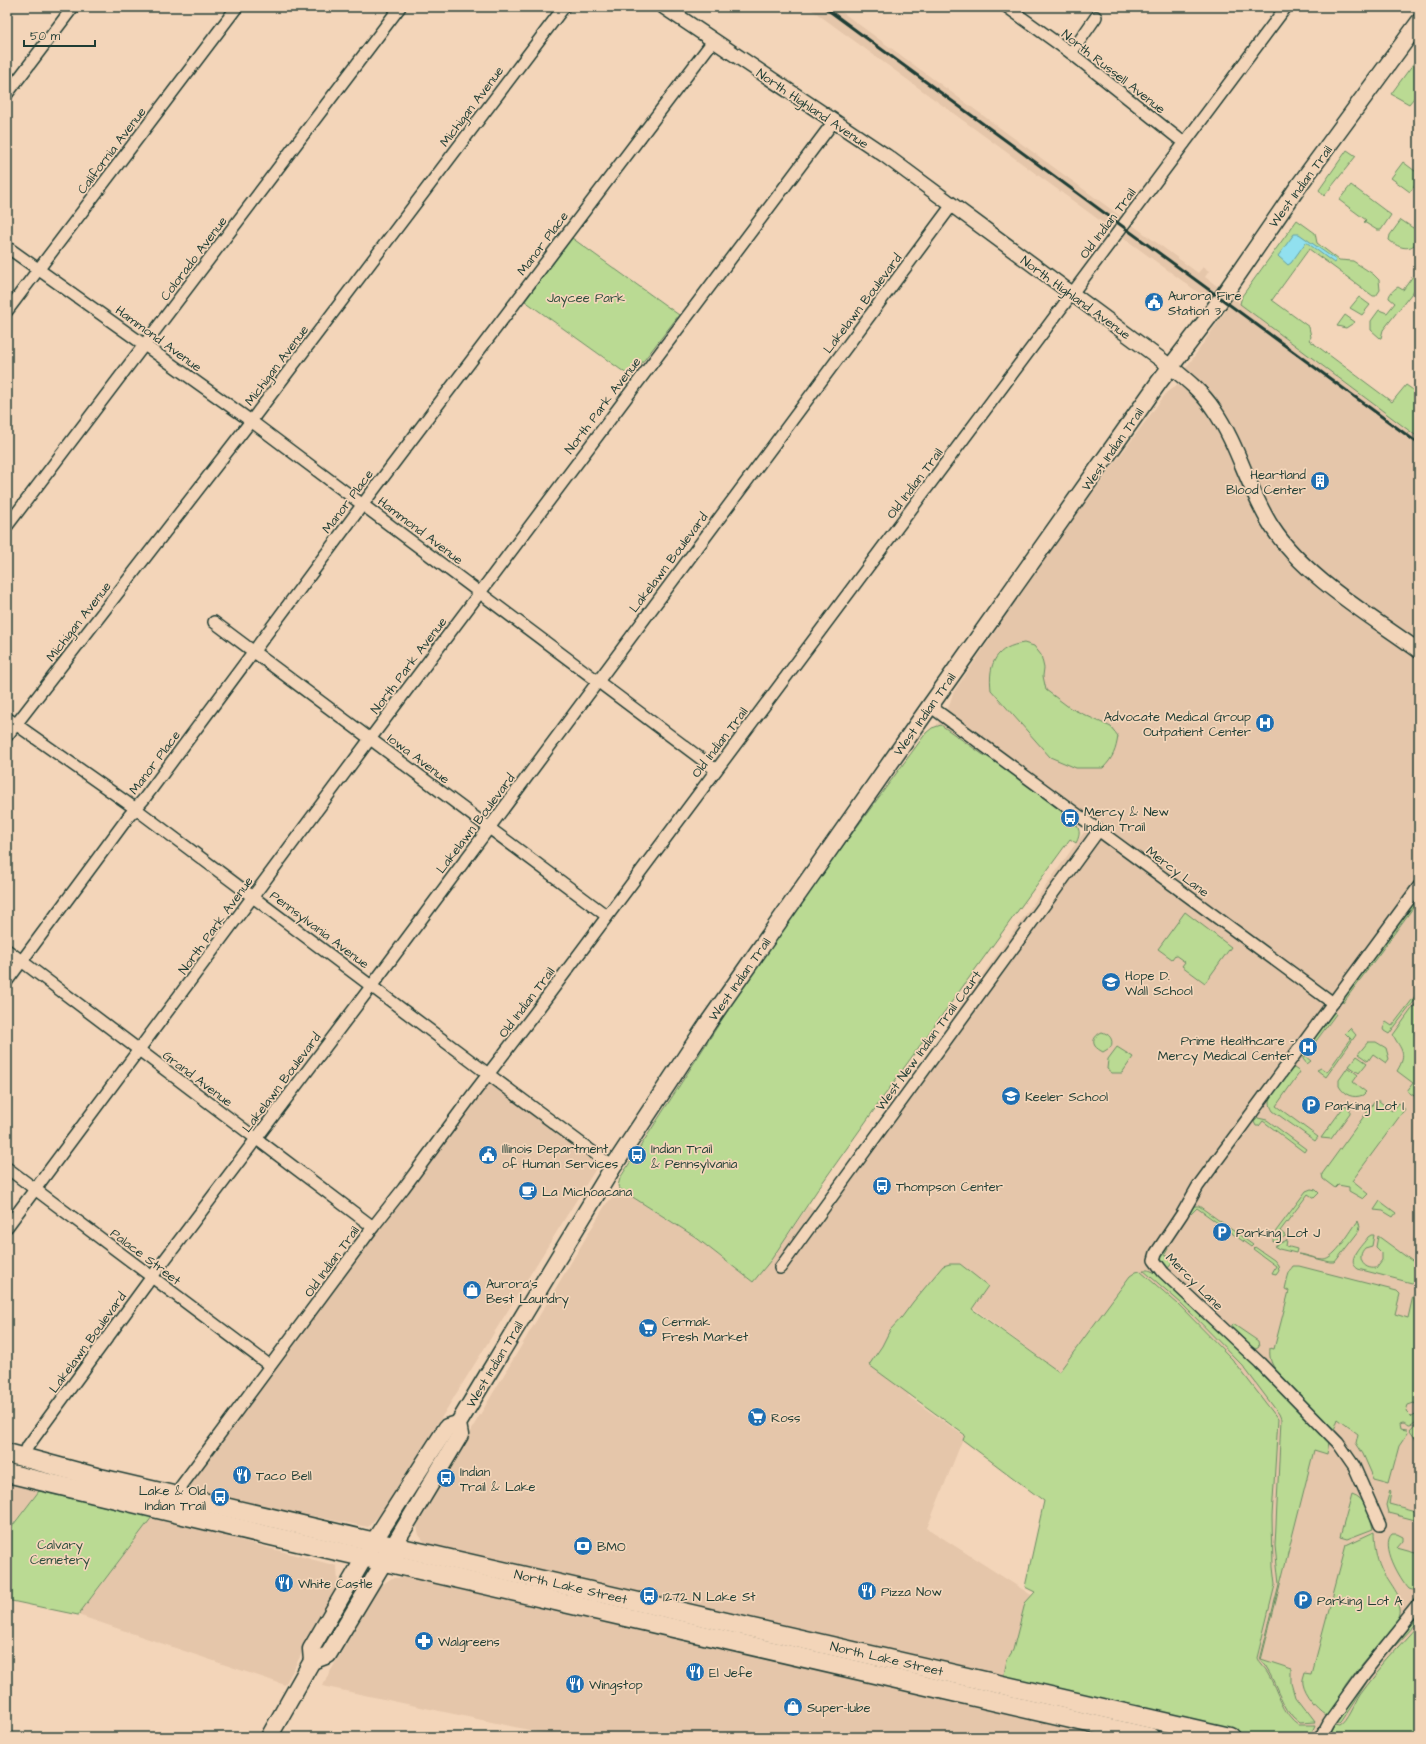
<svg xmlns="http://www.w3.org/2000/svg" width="1426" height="1744" font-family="'Architects Daughter',sans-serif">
<rect width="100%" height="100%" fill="#f3d5b9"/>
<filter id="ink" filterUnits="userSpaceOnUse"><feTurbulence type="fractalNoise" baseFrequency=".025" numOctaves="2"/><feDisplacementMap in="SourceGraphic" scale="8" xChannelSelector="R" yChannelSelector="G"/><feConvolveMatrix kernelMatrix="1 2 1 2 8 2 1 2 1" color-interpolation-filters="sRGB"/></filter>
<g filter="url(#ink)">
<g fill="#e5c6aa" fill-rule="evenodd">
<polygon points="808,7 835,7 1198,273 1203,267 1209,271 1205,277 1419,438 1419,647 1323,577 1279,528 1258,487 1223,410 1205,389 1184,371 1225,312"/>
<path d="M1177,385l11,5 24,25 51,111 22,31 25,24 109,80v1076h-169l-823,-192 -8,-10 -2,-9 5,-14 184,-308 14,-15 74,47 59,46 18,-22 37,-54 7,5 129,-178 16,-26 127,-179 -90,-66 -15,-8 -41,-29 -5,1 13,-20 4,-13 99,-145 115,-156zM972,1307l87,65 28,59 -45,171 -115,-74 37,-92 -56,-40z"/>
<polygon points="497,1073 605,1154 384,1510 368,1527 182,1491"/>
<polygon points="7,1481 39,1491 7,1531"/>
<polygon points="152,1517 337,1566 338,1586 285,1685 78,1615"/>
<polygon points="421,1576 1126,1737 562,1737 322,1686 379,1587 392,1578"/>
</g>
<g fill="#bada93" stroke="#6c8c64">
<polygon points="1419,56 1419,92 1409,104 1391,94"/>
<polygon points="1347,150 1356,156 1324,196 1319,190"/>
<polygon points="1403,162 1419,174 1419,180 1410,192 1391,178"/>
<polygon points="1351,185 1391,215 1381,230 1377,230 1364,222 1366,220 1339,200"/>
<polygon points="1297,220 1315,233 1317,243 1339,260 1353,261 1373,274 1379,280 1380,290 1376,296 1373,296 1309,249 1272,300 1309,327 1311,337 1309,340 1392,402 1406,385 1419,394 1419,438 1240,304 1242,296"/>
<path d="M1401,220l12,8 6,-5c0,4 1,9 0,13 -4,17 -20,13 -30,4l1,-5z"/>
<polygon points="572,238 679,315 631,377 525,301"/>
<path d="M1418,274l1,10 -36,46 -2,8h-1l-9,-8v-9l8,-11 8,3 8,-10 -6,-5c0,-4 5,-9 9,-11l5,3 10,-14 2,1z"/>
<polygon points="1359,297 1370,305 1362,315 1350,308"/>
<polygon points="1345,315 1355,322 1346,328 1337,326"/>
<path d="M1024,643l10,3 7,9 3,13 -1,8 3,14 24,18 41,19 7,9c-2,14 -5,22 -15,32h-27l-26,-11 -59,-67c-3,-27 5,-43 33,-47z"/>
<path d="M941,725l41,29 15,8 77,59c6,8 7,13 2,22l-6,-4 -149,205 -101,142 -49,74 -18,22 -59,-46 -74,-47 -2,-3 2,-8 119,-185 51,-75 136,-185 6,-5z"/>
<polygon points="1415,903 1419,906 1419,912 1413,908 1343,1003 1342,1000 1412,905"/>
<polygon points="1185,912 1231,947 1205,983 1182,966 1185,962 1175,955 1172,959 1158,949"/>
<polygon points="1419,991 1419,995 1389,1034 1384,1031 1383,1029 1386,1022 1392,1026"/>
<path d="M1419,999v91l-5,6 -7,-5 6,-8 -16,-12c11,-18 4,-21 -4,-36z"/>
<polygon points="1333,1012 1335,1012 1336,1014 1305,1056 1311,1061 1307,1064 1303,1059 1303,1054"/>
<polygon points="1350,1028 1356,1035 1326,1077 1317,1070 1321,1068 1327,1072 1351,1039 1345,1033"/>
<path d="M1102,1032c7,2 12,7 9,15l-8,5c-2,-1 -7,-4 -8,-6 -4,-6 2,-12 7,-14z"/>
<polygon points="1368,1042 1376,1042 1386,1048 1389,1059 1386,1063 1373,1054 1368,1061 1358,1054"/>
<polygon points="1117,1047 1133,1057 1122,1073 1112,1073 1107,1069 1108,1059"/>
<polygon points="1357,1056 1367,1063 1359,1073 1349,1066"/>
<path d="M1348,1067l10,8 -5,7 13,10 -3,3c-10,4 -19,0 -24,-9v-6z"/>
<path d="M1294,1068l6,4 -24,34 42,31 -3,4 -42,-30c-2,-3 -3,-6 -3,-9 0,-7 18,-32 24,-34z"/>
<polygon points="1375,1101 1379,1101 1392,1111 1398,1103 1405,1109 1352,1181 1368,1194 1363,1199 1349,1191 1349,1187 1338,1185 1335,1188 1323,1179 1322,1174"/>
<polygon points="1345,1105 1350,1109 1350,1113 1331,1139 1321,1138"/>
<polygon points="1258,1118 1267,1120 1306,1149 1304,1152 1263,1121 1259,1126 1256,1126 1254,1122"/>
<polygon points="1311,1189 1316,1190 1319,1193 1314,1198 1308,1194 1280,1231 1286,1236 1273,1242 1273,1238 1276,1231 1306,1191"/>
<polygon points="1380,1201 1396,1213 1393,1217 1383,1211 1374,1210"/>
<polygon points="1194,1206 1199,1206 1253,1245 1251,1247 1197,1208 1191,1214 1190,1211"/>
<path d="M1358,1221l2,5 -1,5 -24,31h-5l-32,-8c8,0 16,5 25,5 12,0 28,-29 35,-38z"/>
<path d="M1371,1235h3l-2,11 -7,2c-9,9 -2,22 11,20l6,-8v-7l-6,-6 2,-11 41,30v15l-7,2 -4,-1 -50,-13c-13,-9 4,-23 10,-32z"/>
<polygon points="1287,1240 1286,1246 1297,1249 1296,1253 1279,1249 1274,1246"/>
<path d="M1167,1247l1,2 -3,5 9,7 -6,7c-8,-8 -10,-15 -1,-21z"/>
<polygon points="1255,1247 1274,1260 1278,1265 1279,1270 1276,1274 1272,1273 1276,1266 1253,1249"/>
<path d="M950,1264h10l28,22 -16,23 87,63 71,-96 6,-4 4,-1 38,33 54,55 46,60 -6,97 1,51 2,18 -18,73c2,7 8,10 11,16 10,17 14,40 31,51h16l-5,12h-61l-246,-58 4,-19 6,-10 12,-47 10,-11 -10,-5 19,-86 -81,-61 2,-5 -96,-70 13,-19 8,-16 12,-13 11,-15 30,-36z"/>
<path d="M1293,1266h6l98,25 3,3 -5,20 13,4 5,-22 6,-2v118l-2,-1 1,-5 -4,-3 -6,2 -2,6 6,6 5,-3 2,1c-1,4 -5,12 -11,11 -2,-1 -3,-3 -5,-3l-4,1 1,5 7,1 1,3 -9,13 -10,37 -15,-4 -11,-25 -7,-11 2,-9 -20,-15 -4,11 -56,-58c-7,-7 -9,-14 -8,-24l4,1 15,-58 -4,-2c2,-8 3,-17 8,-23z"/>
<path d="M1143,1270h6l9,4 98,93 73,75 -2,12 -13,-4 -53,210 31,10v13l4,14 19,25 -15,1c-21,-14 -23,-46 -40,-63l19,-76 -4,-38 6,-127 -2,-5 -36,-48 -61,-62z"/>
<polygon points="1233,1324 1258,1341 1259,1347 1256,1349 1252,1347 1231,1327"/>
<polygon points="1419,1421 1419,1457 1417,1457 1417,1441 1410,1431"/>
<polygon points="1390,1490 1391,1492 1389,1504 1419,1512 1419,1521 1388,1513 1386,1505"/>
<polygon points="39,1491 152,1517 78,1615 7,1600 7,1533"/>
<path d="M1352,1494c14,4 18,22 21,35l-26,10 -7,-2z"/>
<path d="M1374,1532c0,12 2,26 7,37 6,15 27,34 18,51l-36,43 -17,23 -17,28 -3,1c-9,-6 -21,-20 -23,-31 -1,-4 1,-8 2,-12l7,1 34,-128z"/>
<path d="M1392,1534h5l6,3v4l-6,7 22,6v38l-10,-3c-9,-10 -29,-44 -17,-55z"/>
<polygon points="1419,1616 1419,1621 1392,1649 1372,1673 1342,1720 1340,1722 1336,1722 1365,1680"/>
<path d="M1419,1625v112h-90l6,-13 5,1c8,-4 15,-23 20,-31 18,-25 38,-46 59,-69z"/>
</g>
<polygon fill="#91e0ef" stroke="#639fa4" points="1294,234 1299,234 1336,260 1334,263 1306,242 1291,263 1288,265 1278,256"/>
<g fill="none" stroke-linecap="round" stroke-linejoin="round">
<g stroke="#1f3d34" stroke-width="14">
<g id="minor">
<polyline points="1007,7 1071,53 1184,143"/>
<polyline points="1071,53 1096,17"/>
<polyline points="7,94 73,7"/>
<polyline points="7,247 251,421 716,770"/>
<polyline points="7,311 237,7"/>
<polyline points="7,526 400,7"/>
<polyline points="214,622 607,916"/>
<polyline points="930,706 1333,1003"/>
<polyline points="7,718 136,809 488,1074 613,1167"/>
<polyline points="7,736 251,421 564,7"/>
<polyline points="7,950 373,1227"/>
<polyline points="7,981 129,816 144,799 363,504 713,41"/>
<polyline points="7,1168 269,1365"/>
<polyline points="7,1227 370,739 834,121"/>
<polyline points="780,1268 1099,830"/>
<polyline points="23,1458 28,1446 151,1278 379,976 952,205"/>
<polyline points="178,1496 182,1485 373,1227 403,1189 473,1094 535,1013 1286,7"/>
<polyline points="1380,1525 1354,1466 1338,1443 1260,1363 1163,1272 1154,1260 1156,1253 1182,1214 1198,1186 1419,886"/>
<polyline points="1321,1737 1329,1722 1365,1672 1419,1605"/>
</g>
</g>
<g stroke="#1f3d34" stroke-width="17">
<path id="tertiary" d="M664,7l222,149 285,211c16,13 32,26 43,43 25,36 34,80 58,117 32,50 99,89 147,124"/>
</g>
<g stroke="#1f3d34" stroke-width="19">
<g id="secondary">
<polyline points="312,1661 328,1655 460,1435 458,1424 488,1374 613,1167 708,1023 930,706 1159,382 1208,318 1300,184 1419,22"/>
<polyline points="269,1737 312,1661 311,1649 374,1541 447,1427 458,1424"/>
</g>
</g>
<g stroke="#1f3d34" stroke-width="21">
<g id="primary">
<polyline points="7,1453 100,1478 358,1538 1230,1737"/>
<polyline points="7,1473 271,1536 1150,1737"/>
</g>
</g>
<use href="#minor" stroke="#f3d5b9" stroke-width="11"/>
<use href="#tertiary" stroke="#f3d5b9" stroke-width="14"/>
<use href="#secondary" stroke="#f3d5b9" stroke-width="16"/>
<use href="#primary" stroke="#f3d5b9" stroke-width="18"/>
<polyline stroke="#1f3d34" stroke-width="3" points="824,7 1419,444"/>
</g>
</g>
<defs>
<g id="civic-disc" transform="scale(1)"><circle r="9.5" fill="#1f6fb2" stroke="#f3d5b9"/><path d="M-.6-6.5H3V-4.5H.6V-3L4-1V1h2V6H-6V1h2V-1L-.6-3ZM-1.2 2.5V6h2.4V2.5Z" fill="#fff"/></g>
<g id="building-disc" transform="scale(1)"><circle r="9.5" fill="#1f6fb2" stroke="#f3d5b9"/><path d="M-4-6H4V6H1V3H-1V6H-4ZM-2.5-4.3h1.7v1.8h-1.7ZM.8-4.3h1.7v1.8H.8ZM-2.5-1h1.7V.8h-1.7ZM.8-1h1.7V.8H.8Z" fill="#fff"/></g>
<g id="hospital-disc" transform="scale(1)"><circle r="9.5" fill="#1f6fb2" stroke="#f3d5b9"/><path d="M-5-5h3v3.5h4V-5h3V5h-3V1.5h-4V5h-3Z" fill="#fff"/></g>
<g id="bus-disc" transform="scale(1)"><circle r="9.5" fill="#1f6fb2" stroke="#f3d5b9"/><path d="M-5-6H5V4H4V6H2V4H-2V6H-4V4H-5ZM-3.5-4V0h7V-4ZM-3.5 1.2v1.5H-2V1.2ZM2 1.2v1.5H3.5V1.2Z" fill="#fff"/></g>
<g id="school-disc" transform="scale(1)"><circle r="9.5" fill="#1f6fb2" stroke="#f3d5b9"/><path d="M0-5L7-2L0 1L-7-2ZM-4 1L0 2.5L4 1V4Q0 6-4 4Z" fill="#fff"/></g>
<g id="parking-disc" transform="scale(1)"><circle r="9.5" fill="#1f6fb2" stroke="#f3d5b9"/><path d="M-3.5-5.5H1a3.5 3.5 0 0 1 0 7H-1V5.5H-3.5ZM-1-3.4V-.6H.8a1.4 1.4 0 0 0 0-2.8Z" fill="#fff"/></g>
<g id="cafe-disc" transform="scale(1)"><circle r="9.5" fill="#1f6fb2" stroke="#f3d5b9"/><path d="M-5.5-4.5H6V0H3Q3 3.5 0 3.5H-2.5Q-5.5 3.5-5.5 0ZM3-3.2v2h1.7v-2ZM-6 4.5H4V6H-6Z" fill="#fff"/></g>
<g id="shop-disc" transform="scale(1)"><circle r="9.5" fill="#1f6fb2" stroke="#f3d5b9"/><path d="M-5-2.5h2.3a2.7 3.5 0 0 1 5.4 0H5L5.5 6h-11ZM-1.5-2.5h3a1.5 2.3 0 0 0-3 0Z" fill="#fff"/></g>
<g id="supermarket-disc" transform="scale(1)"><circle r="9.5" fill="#1f6fb2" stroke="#f3d5b9"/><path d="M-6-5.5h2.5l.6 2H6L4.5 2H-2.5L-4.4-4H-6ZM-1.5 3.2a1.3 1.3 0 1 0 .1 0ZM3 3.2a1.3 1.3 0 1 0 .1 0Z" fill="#fff"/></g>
<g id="restaurant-disc" transform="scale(1)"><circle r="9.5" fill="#1f6fb2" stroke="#f3d5b9"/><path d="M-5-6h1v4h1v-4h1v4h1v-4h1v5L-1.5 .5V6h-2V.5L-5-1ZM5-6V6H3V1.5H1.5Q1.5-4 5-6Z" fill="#fff"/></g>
<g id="bank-disc" transform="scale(1)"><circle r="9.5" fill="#1f6fb2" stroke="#f3d5b9"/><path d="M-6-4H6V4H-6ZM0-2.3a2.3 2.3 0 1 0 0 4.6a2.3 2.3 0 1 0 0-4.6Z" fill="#fff"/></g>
<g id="pharmacy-disc" transform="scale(1)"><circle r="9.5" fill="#1f6fb2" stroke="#f3d5b9"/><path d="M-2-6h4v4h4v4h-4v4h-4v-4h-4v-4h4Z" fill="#fff"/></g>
</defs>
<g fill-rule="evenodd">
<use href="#civic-disc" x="1154" y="302"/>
<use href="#building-disc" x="1320" y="481"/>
<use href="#hospital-disc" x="1265" y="723"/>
<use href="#bus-disc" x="1070" y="818"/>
<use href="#school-disc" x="1111" y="982"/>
<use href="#hospital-disc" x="1308" y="1047"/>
<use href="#school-disc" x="1011" y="1096"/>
<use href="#parking-disc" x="1311" y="1105"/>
<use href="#civic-disc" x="488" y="1155"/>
<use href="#bus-disc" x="637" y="1155"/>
<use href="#bus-disc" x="882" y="1186"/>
<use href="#cafe-disc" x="528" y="1191"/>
<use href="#parking-disc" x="1222" y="1232"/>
<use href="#shop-disc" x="472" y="1290"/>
<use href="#supermarket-disc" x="648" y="1328"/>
<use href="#supermarket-disc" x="757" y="1417"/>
<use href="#restaurant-disc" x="242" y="1475"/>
<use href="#bus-disc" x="446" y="1478"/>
<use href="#bus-disc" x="220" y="1497"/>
<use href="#bank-disc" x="583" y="1546"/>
<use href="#restaurant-disc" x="284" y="1583"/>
<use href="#restaurant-disc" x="867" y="1591"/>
<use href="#bus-disc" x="649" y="1596"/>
<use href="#parking-disc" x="1303" y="1600"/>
<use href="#pharmacy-disc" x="424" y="1641"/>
<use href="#restaurant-disc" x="695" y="1672"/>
<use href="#restaurant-disc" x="575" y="1684"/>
<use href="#shop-disc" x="793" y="1707"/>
</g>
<g text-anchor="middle" stroke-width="3.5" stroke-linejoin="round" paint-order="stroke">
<g font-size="13" fill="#1f3d34" stroke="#f3d5b9">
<text transform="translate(1114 71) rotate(38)" y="5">North Russell Avenue</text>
<text transform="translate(471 106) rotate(-53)" y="5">Michigan Avenue</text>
<text transform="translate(813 108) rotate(34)" y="5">North Highland Avenue</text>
<text transform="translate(111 150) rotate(-53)" y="5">California Avenue</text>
<text transform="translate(1300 186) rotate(-54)" y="5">West Indian Trail</text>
<text transform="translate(1107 223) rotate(-53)" y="5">Old Indian Trail</text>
<text transform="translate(542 243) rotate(-53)" y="5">Manor Place</text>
<text transform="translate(193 258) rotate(-53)" y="5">Colorado Avenue</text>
<text transform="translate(1076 297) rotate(36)" y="5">North Highland Avenue</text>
<text transform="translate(862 303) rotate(-53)" y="5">Lakelawn Boulevard</text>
<text transform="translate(159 338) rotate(36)" y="5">Hammond Avenue</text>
<text transform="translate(276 365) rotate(-53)" y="5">Michigan Avenue</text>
<text transform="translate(602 405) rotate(-53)" y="5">North Park Avenue</text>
<text transform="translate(1112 449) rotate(-55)" y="5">West Indian Trail</text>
<text transform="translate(914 483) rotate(-53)" y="5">Old Indian Trail</text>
<text transform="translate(347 501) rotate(-53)" y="5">Manor Place</text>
<text transform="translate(421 530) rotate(37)" y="5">Hammond Avenue</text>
<text transform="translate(668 562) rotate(-53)" y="5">Lakelawn Boulevard</text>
<text transform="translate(78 621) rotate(-52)" y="5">Michigan Avenue</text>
<text transform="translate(408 665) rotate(-53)" y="5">North Park Avenue</text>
<text transform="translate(924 714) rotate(-55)" y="5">West Indian Trail</text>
<text transform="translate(719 742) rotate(-53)" y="5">Old Indian Trail</text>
<text transform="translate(419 758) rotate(37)" y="5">Iowa Avenue</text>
<text transform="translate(154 762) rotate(-53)" y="5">Manor Place</text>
<text transform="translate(475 823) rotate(-53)" y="5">Lakelawn Boulevard</text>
<text transform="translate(1178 871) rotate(37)" y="5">Mercy Lane</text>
<text transform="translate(215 925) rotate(-54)" y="5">North Park Avenue</text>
<text transform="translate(320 929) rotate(37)" y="5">Pennsylvania Avenue</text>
<text transform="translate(739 979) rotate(-55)" y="5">West Indian Trail</text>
<text transform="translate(526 1002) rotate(-53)" y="5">Old Indian Trail</text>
<text transform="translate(928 1040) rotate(-54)" y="5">West New Indian Trail Court</text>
<text transform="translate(198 1078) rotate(37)" y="5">Grand Avenue</text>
<text transform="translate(281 1082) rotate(-53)" y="5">Lakelawn Boulevard</text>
<text transform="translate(146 1256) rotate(37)" y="5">Palace Street</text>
<text transform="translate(331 1261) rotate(-54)" y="5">Old Indian Trail</text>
<text transform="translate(1195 1281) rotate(45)" y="5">Mercy Lane</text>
<text transform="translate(87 1342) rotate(-54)" y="5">Lakelawn Boulevard</text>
<text transform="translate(494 1364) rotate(-59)" y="5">West Indian Trail</text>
<text transform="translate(571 1586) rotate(13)" y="5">North Lake Street</text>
<text transform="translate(887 1658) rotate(13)" y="5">North Lake Street</text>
</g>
<g font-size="13" fill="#1f3d34" stroke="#f3d5b9" text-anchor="start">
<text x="1168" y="300">Aurora Fire<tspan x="1168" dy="15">Station 3</tspan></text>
<text x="1306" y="479" text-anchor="end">Heartland<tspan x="1306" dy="15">Blood Center</tspan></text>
<text x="1251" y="721" text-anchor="end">Advocate Medical Group<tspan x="1251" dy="15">Outpatient Center</tspan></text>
<text x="1084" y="816">Mercy &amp; New<tspan x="1084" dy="15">Indian Trail</tspan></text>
<text x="1125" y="980">Hope D.<tspan x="1125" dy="15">Wall School</tspan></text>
<text x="1294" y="1045" text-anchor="end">Prime Healthcare -<tspan x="1294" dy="15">Mercy Medical Center</tspan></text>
<text x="1025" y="1101">Keeler School</text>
<text x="1325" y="1110">Parking Lot I</text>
<text x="502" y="1153">Illinois Department<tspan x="502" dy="15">of Human Services</tspan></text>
<text x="651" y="1153">Indian Trail<tspan x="651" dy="15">&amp; Pennsylvania</tspan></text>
<text x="896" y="1191">Thompson Center</text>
<text x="542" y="1196">La Michoacana</text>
<text x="1236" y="1237">Parking Lot J</text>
<text x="486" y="1288">Aurora's<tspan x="486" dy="15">Best Laundry</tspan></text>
<text x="662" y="1326">Cermak<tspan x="662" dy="15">Fresh Market</tspan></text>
<text x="771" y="1422">Ross</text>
<text x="460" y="1476">Indian<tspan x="460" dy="15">Trail &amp; Lake</tspan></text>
<text x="256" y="1480">Taco Bell</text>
<text x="206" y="1495" text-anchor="end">Lake &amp; Old<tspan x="206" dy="15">Indian Trail</tspan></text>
<text x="597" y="1551">BMO</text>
<text x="298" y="1588">White Castle</text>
<text x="881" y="1596">Pizza Now</text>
<text x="663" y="1601">1272 N Lake St</text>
<text x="1317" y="1605">Parking Lot A</text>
<text x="438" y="1646">Walgreens</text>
<text x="709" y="1677">El Jefe</text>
<text x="589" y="1689">Wingstop</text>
<text x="807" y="1712">Super-lube</text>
</g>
<g font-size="13" fill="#2e4d3e" stroke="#f3d5b9">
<text x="586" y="302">Jaycee Park</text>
<text x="60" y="1549">Calvary<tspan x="60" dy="15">Cemetery</tspan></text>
</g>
</g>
<rect width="1426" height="1744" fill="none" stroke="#f3d5b9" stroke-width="24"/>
<rect x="12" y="12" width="1402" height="1720" fill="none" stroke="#1f3d34" stroke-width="1.5" filter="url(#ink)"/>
<path d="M24 40v6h71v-6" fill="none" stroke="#1f3d34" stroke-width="2"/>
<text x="30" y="40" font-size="12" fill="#1f3d34" stroke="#f3d5b9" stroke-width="3" paint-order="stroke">50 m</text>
</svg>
